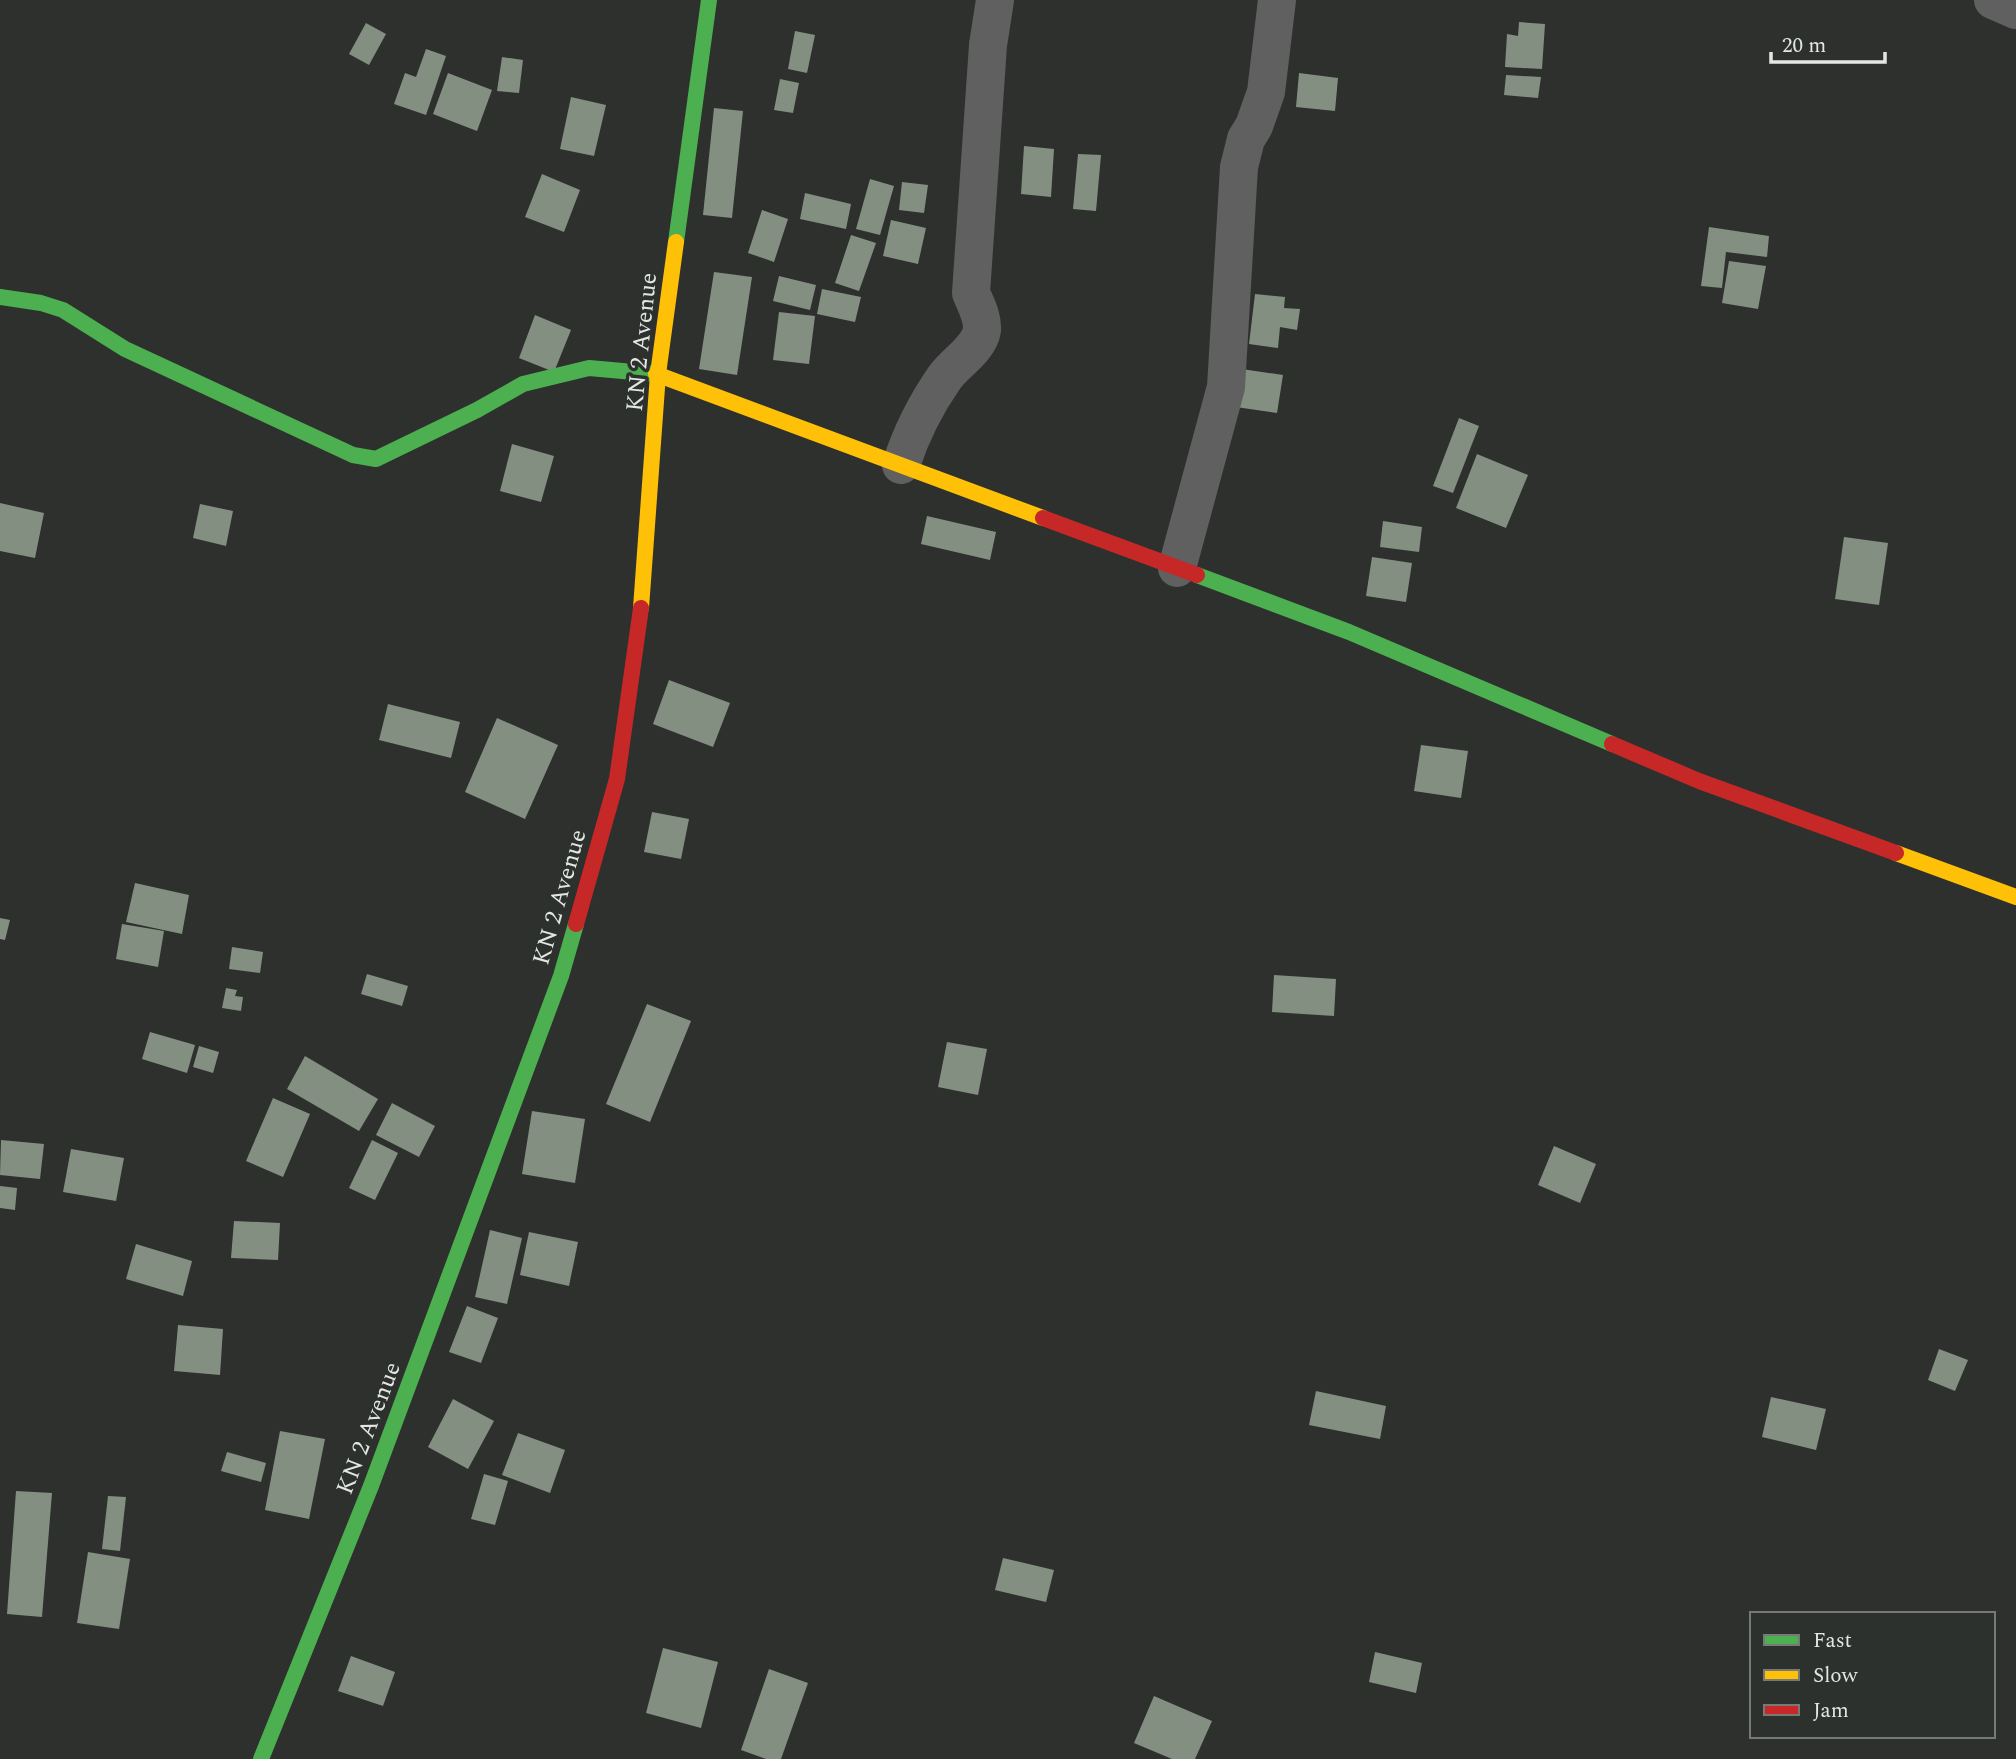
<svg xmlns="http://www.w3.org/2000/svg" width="2016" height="1759" font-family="Spectral,serif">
<rect width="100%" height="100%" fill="#2e302e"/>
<g fill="#838f81">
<polygon points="1519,22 1545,24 1542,69 1505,67 1507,34 1518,36"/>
<polygon points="366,23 386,34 369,65 349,54"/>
<polygon points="795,31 815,35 807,73 788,69"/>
<polygon points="426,49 446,56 426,115 394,104 405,73 416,77"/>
<polygon points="502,57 523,60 519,93 497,91"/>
<polygon points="448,73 492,90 477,131 433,114"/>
<polygon points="1299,73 1338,78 1335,111 1296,107"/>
<polygon points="1506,75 1541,77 1538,98 1504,95"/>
<polygon points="780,79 799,83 793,113 774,110"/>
<polygon points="571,97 606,105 594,156 560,149"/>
<polygon points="714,108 743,111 732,218 703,215"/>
<polygon points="1024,146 1054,149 1051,197 1021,194"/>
<polygon points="1078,154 1101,155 1096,211 1073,209"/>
<polygon points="542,174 580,190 564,232 525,217"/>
<polygon points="870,179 894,186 880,235 856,229"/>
<polygon points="902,182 928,185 924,213 899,210"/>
<polygon points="805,193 851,204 846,229 800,219"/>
<polygon points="762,210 788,219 774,262 748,253"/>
<polygon points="891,220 926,228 918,264 883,256"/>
<polygon points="1709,227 1769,236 1767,257 1726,252 1722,288 1701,286"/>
<polygon points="851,235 876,243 859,291 835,283"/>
<polygon points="1729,261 1766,266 1758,309 1722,303"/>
<polygon points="714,272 752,277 737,375 699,369"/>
<polygon points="779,276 816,285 810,310 773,301"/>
<polygon points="822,289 861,297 855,322 817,314"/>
<polygon points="1255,294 1285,297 1284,308 1300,309 1297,330 1280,327 1278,348 1249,344"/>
<polygon points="779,312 815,316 809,364 773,360"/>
<polygon points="535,315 571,330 554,372 519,358"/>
<polygon points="1235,368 1283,375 1277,413 1229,406"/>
<polygon points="1459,418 1479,426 1453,493 1433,486"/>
<polygon points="512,444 554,456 541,502 500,491"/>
<polygon points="1477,454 1528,475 1506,528 1456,508"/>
<polygon points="0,503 44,513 35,558 0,551"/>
<polygon points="200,504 233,511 226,546 193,538"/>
<polygon points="927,516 996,532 990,560 921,544"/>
<polygon points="1383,521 1422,527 1419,552 1380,547"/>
<polygon points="1844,537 1888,543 1879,605 1835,599"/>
<polygon points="1372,557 1412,563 1406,602 1366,596"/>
<polygon points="669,680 730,703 713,747 653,724"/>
<polygon points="388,704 460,722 451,758 379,740"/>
<polygon points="497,718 558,745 525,819 465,792"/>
<polygon points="1421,745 1468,751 1461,798 1414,791"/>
<polygon points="652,812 689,819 681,859 644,852"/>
<polygon points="135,883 189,895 182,934 126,922"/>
<polygon points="0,918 10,920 5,940 0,939"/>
<polygon points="122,924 164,931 158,967 116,959"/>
<polygon points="232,947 263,952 260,973 229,969"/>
<polygon points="367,974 408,986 402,1006 361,994"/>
<polygon points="1274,975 1336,979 1334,1016 1272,1012"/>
<polygon points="226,988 237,990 235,996 243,997 241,1011 222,1008"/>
<polygon points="647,1004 691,1021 650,1122 606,1104"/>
<polygon points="150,1032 195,1045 187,1073 142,1059"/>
<polygon points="947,1042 987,1049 978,1095 938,1087"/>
<polygon points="199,1046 219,1052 213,1073 193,1067"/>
<polygon points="305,1056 378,1099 359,1131 287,1089"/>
<polygon points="273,1098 310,1114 283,1177 246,1161"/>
<polygon points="392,1103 435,1126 419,1157 376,1135"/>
<polygon points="532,1111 585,1119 575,1183 522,1174"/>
<polygon points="1,1140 44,1144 40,1179 0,1175"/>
<polygon points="372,1140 398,1153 375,1200 349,1188"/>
<polygon points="1554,1146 1596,1164 1580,1203 1538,1185"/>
<polygon points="71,1149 124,1158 116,1201 63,1192"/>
<polygon points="0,1186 17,1188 15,1210 0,1208"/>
<polygon points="234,1221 280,1223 278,1260 231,1258"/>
<polygon points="490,1230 522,1238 507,1304 475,1297"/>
<polygon points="529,1232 578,1242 569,1286 520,1275"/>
<polygon points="136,1244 192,1261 183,1296 126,1279"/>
<polygon points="467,1306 498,1318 481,1363 449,1352"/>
<polygon points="178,1325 223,1329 220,1375 174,1371"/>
<polygon points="1939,1349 1968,1360 1955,1391 1928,1380"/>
<polygon points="1316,1391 1386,1406 1380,1439 1309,1425"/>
<polygon points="1771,1397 1826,1409 1816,1450 1762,1437"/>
<polygon points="453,1399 494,1421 468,1469 428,1447"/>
<polygon points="280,1431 325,1439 309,1519 265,1510"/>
<polygon points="518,1433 565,1450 550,1493 502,1475"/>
<polygon points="227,1452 266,1463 261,1482 221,1471"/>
<polygon points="484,1474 508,1481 495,1525 471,1519"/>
<polygon points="16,1491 52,1493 42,1617 7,1614"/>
<polygon points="108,1496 126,1497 120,1551 102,1549"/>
<polygon points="88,1552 130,1559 119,1629 77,1623"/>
<polygon points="1003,1558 1054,1570 1046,1602 995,1590"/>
<polygon points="663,1648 718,1662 701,1728 646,1713"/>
<polygon points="1375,1652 1422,1663 1416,1693 1369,1682"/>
<polygon points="351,1656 395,1672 383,1706 338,1691"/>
<polygon points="769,1669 808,1683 781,1759 766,1759 741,1750"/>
<polygon points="1154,1696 1212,1721 1195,1759 1172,1759 1134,1743"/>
</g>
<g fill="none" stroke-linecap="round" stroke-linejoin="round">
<g stroke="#5f605f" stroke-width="38">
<polyline points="1993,0 2016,10"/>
<path d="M901,465c10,-31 25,-61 44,-88 11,-15 34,-28 37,-47 1,-13 -6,-25 -11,-37l17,-248 7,-45"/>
<polyline points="1177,568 1226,387 1239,167 1246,139 1254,126 1266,92 1277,0"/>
</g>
<g stroke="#4caf50" stroke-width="16">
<polyline points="676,242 709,0"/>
<polyline points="0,297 41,303 63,310 125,349 353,455 376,459 477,410 523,384 589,368 656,374"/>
<polyline points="1197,575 1349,632 1612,744"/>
<polyline points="261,1759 371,1486 561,976 576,924"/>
</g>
<g stroke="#ffc107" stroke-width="16">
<polyline points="656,374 1043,518"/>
<polyline points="641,608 658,374 676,242"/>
<polyline points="1896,853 2016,897"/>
</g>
<g stroke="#c62828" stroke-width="16">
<polyline points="1043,518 1197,575"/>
<polyline points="1612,744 1699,781 1896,853"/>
<polyline points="576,924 617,779 641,608"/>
</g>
</g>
<g text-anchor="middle" stroke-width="7" stroke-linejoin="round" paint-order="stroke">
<g font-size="24" fill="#e4e6e3" stroke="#2d312d">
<text transform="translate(641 342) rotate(-84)" y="8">KN 2 Avenue</text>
<text transform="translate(559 897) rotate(-74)" y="8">KN 2 Avenue</text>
<text transform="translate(368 1428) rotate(-69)" y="8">KN 2 Avenue</text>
</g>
</g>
<rect x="1750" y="1612" width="245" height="126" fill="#2d312d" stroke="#767976" stroke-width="2"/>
<rect x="1764" y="1635" width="35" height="10" fill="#4caf50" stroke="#767976" stroke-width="2"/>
<text x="1813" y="1647" font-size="21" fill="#e4e6e3">Fast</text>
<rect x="1764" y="1670" width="35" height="10" fill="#ffc107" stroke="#767976" stroke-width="2"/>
<text x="1813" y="1682" font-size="21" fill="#e4e6e3">Slow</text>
<rect x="1764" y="1705" width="35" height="10" fill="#c62828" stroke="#767976" stroke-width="2"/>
<text x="1813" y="1717" font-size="21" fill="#e4e6e3">Jam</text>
<path d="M1771 52v10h114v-10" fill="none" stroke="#e4e6e3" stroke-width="3.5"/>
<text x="1782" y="52" font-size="21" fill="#e4e6e3" stroke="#2d312d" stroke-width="5" paint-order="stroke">20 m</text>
</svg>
